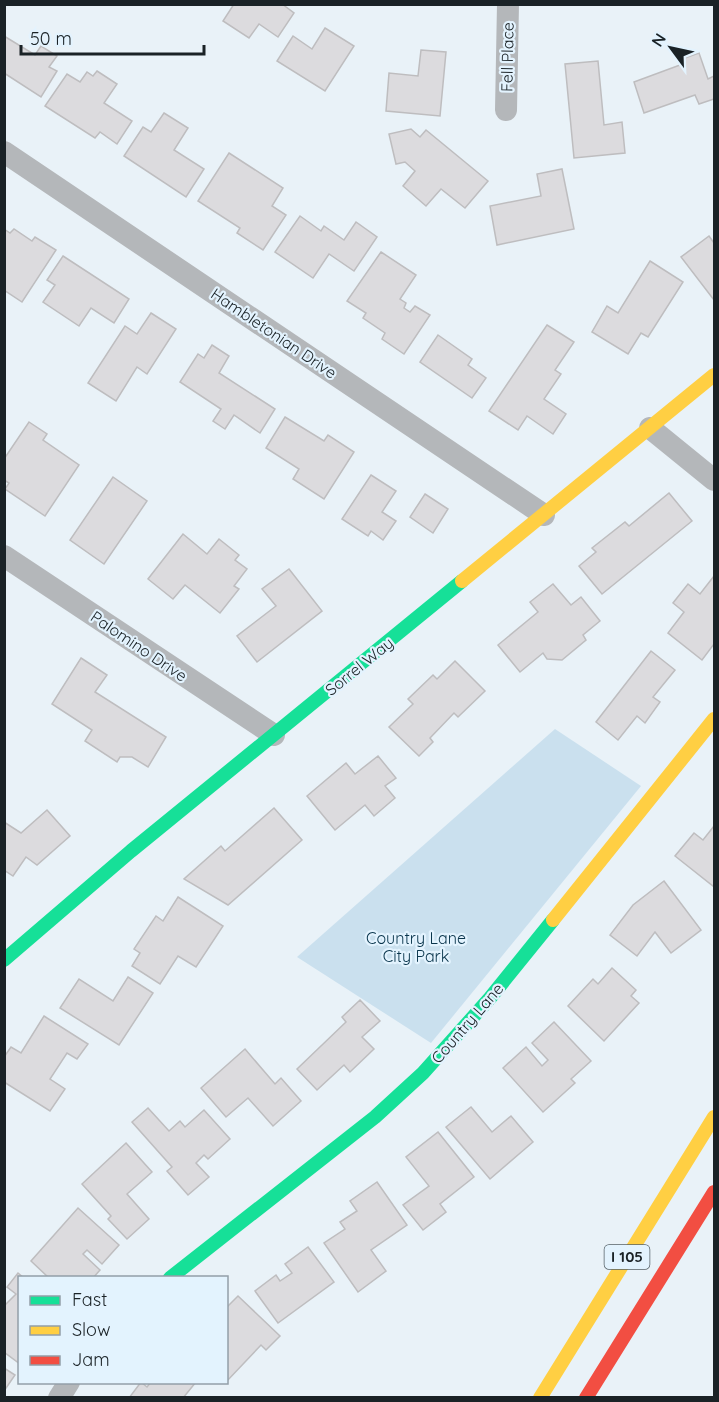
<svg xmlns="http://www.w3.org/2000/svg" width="719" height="1402" font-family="Quicksand,sans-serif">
<rect width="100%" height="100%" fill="#e9f2f8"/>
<polygon fill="#cae0ee" points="555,729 641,786 431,1043 297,957"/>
<g fill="#dcdbde" stroke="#bebdbf" stroke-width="1.5">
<polygon points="234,4 282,4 294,13 278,37 259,24 249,38 223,21"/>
<polygon points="325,28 354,46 325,91 277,61 293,36 312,49"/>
<polygon points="4,36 35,55 41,46 57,56 49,67 57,71 41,97 4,73"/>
<polygon points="421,50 446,52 440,116 386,111 389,73 418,76"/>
<polygon points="699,53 708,79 714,76 714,99 699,104 695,95 644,113 634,82 680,65 679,60"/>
<polygon points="598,61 604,125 622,122 625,153 574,158 565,64"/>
<polygon points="97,71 117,84 104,103 132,121 117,144 100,132 95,138 45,106 67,74 80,82 87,72 93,76"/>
<polygon points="164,113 188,128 174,150 204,169 186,197 124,156 143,127 151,132"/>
<polygon points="411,129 420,137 426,130 488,181 465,208 441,189 426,206 403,186 415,171 405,162 396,164 389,134"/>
<polygon points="229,153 283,188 272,206 286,215 263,250 237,233 240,228 198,201"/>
<polygon points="562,169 574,229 497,245 490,206 541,196 537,174"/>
<polygon points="300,216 321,231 324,226 344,240 356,222 377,237 354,271 329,254 313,278 275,252"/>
<polygon points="4,229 10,233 14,229 32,241 35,237 56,250 22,302 4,290"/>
<polygon points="709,236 714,243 714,300 681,257"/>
<polygon points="381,252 416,275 400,299 406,303 404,308 410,312 415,306 430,315 404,354 382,339 385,333 363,318 366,313 347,301"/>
<polygon points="63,256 129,299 114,323 91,308 79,326 43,302 55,285 47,280"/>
<polygon points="650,261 683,282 648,337 641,333 628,354 592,332 607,306 618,313"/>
<polygon points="151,313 176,329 147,374 137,367 116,401 88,383 125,326 137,334"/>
<polygon points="547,325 574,342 555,370 561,374 544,399 566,414 553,434 527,416 518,430 489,411"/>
<polygon points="438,335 472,359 468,365 486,378 472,398 420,362"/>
<polygon points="212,345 229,356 219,373 275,409 260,433 234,415 225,429 213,421 221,409 180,382 198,354 204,358"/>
<polygon points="285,417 324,441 328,435 354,452 324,499 293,479 299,469 266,448"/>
<polygon points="29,422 47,434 43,440 79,465 45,516 5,489 9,483 4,480 4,459"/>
<polygon points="371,475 396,491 382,512 396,521 383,540 371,531 368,536 342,519"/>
<polygon points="113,477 147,501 104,564 70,540"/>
<polygon points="669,493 692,521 602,594 579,566 596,552 592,548 625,522 629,526"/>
<polygon points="425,494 448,509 433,533 410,517"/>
<polygon points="183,534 207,554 219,539 239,555 235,560 247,569 234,586 239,589 220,613 185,585 173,599 148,579"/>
<polygon points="289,569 322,611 257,662 237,636 276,606 262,589"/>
<polygon points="714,576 714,644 702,660 668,633 684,612 673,603 688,584 700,594"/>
<polygon points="553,584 571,605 581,597 600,621 583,635 586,640 562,660 547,659 543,653 520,672 498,645 538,612 530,602"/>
<polygon points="651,651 675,670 653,697 660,702 645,723 637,716 618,740 596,722"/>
<polygon points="81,658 107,675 95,692 166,737 148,767 132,757 120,757 117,762 85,741 92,730 52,704"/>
<polygon points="455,661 485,691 458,717 454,713 430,738 433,742 419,756 389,727 413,704 408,699 433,675 437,679"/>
<polygon points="378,756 396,778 385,786 395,798 374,816 365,805 335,830 307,796 346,763 355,774"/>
<polygon points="274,808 302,840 228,905 184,879 221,846 225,851"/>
<polygon points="47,810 70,836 37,865 26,857 13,876 4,870 4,822 21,833"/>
<polygon points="714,826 714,884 713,886 675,856 694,833 703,840"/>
<polygon points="664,881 701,930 671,953 655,932 637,956 610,935 633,905"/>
<polygon points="178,897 223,926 196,967 178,956 160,984 132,966 140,953 134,949 156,916 163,921"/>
<polygon points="612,968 636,990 631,996 639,1003 604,1041 568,1006 593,979 598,984"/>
<polygon points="128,977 153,993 119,1045 60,1008 79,979 113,1001"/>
<polygon points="360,1000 380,1021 362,1037 374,1049 350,1072 344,1065 317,1090 297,1069 346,1022 342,1017"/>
<polygon points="44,1016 88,1044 77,1059 67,1053 50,1079 65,1089 50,1111 4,1082 4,1057 11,1047 21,1053"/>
<polygon points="554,1022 591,1061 571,1079 575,1083 543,1112 503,1068 526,1047 542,1066 548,1060 532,1043"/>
<polygon points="245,1049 275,1084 281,1078 301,1101 273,1126 248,1098 226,1117 201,1088"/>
<polygon points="471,1107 492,1132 511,1116 533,1142 490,1179 446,1127"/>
<polygon points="148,1108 169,1131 180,1121 185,1127 204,1110 230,1139 208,1159 204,1155 196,1163 209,1177 188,1195 167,1171 172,1167 132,1122"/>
<polygon points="438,1132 474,1177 440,1204 446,1212 423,1230 403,1205 429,1186 406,1157"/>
<polygon points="126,1143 152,1172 127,1194 149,1219 127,1239 108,1219 111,1216 82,1184"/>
<polygon points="377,1182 407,1225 371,1250 386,1271 358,1292 324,1243 345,1229 340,1222 357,1211 350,1201"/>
<polygon points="78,1208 119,1245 102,1264 87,1250 83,1254 100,1270 93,1278 49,1278 31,1261"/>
<polygon points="308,1247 334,1282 278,1323 255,1291 276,1275 280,1281 292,1273 285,1264"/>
<polygon points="18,1273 24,1278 20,1278 20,1364 4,1352 4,1306 16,1294 7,1287"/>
<polygon points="238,1296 280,1336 266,1350 261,1345 227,1381 226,1308"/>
<polygon points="4,1368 15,1375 4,1391"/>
<polygon points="141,1382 147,1387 151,1382 196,1382 183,1398 129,1398"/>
</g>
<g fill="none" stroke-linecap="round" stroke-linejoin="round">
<g stroke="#b4b7ba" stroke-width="22">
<polyline points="506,110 508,4"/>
<polyline points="4,152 544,515"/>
<polyline points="650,428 714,480"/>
<polyline points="4,556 274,735"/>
<polyline points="59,1398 69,1382"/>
</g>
<g stroke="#16e098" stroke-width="14">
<polyline points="4,960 131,851 462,581"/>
<polyline points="170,1278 375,1117 423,1073 490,998 553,920"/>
</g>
<g stroke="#ffcf43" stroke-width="14">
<polyline points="462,581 714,375"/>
<polyline points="553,920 714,719"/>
<polyline points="540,1398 714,1117"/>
</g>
<polyline stroke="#f24e42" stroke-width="14" points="586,1398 714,1192"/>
</g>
<g text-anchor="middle" stroke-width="4.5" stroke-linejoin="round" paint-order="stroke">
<rect fill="#e3f3fe" stroke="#566167" stroke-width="1.5" x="604.5" y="1245" width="45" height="24" rx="4.5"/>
<g font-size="15" font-weight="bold" fill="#1a2226">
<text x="627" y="1262">I 105</text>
</g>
<g font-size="16" fill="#1a2226" stroke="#e3f3fe">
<text transform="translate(507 57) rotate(-89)" y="6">Fell Place</text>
<text transform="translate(274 333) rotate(34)" y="6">Hambletonian Drive</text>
<text transform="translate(139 646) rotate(34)" y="6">Palomino Drive</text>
<text transform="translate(359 666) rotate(-39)" y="6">Sorrel Way</text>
<text transform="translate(467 1023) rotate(-49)" y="6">Country Lane</text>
</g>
<g font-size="16" fill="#09354c" stroke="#e3f3fe">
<text x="416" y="944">Country Lane<tspan x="416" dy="18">City Park</tspan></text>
</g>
</g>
<rect width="719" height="1402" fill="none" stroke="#1a2226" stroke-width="12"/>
<rect x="18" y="1276" width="210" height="108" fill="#e3f3fe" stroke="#939fa8" stroke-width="1.5"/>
<rect x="30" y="1296" width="30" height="9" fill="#16e098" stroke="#939fa8" stroke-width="1.5"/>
<text x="72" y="1306" font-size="18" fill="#1a2226">Fast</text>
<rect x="30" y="1326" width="30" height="9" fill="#ffcf43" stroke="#939fa8" stroke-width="1.5"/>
<text x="72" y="1336" font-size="18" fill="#1a2226">Slow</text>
<rect x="30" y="1356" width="30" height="9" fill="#f24e42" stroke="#939fa8" stroke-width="1.5"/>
<text x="72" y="1366" font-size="18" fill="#1a2226">Jam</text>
<g transform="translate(671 48) rotate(303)" stroke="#e3f3fe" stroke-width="4.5" paint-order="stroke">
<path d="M0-4.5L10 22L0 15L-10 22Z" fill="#1a2226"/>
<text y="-9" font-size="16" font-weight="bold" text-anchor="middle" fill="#1a2226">N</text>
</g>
<path d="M21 45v9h183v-9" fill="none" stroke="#1a2226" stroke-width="3"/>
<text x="30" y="45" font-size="18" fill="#1a2226" stroke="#e3f3fe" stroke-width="4.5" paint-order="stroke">50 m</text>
</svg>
